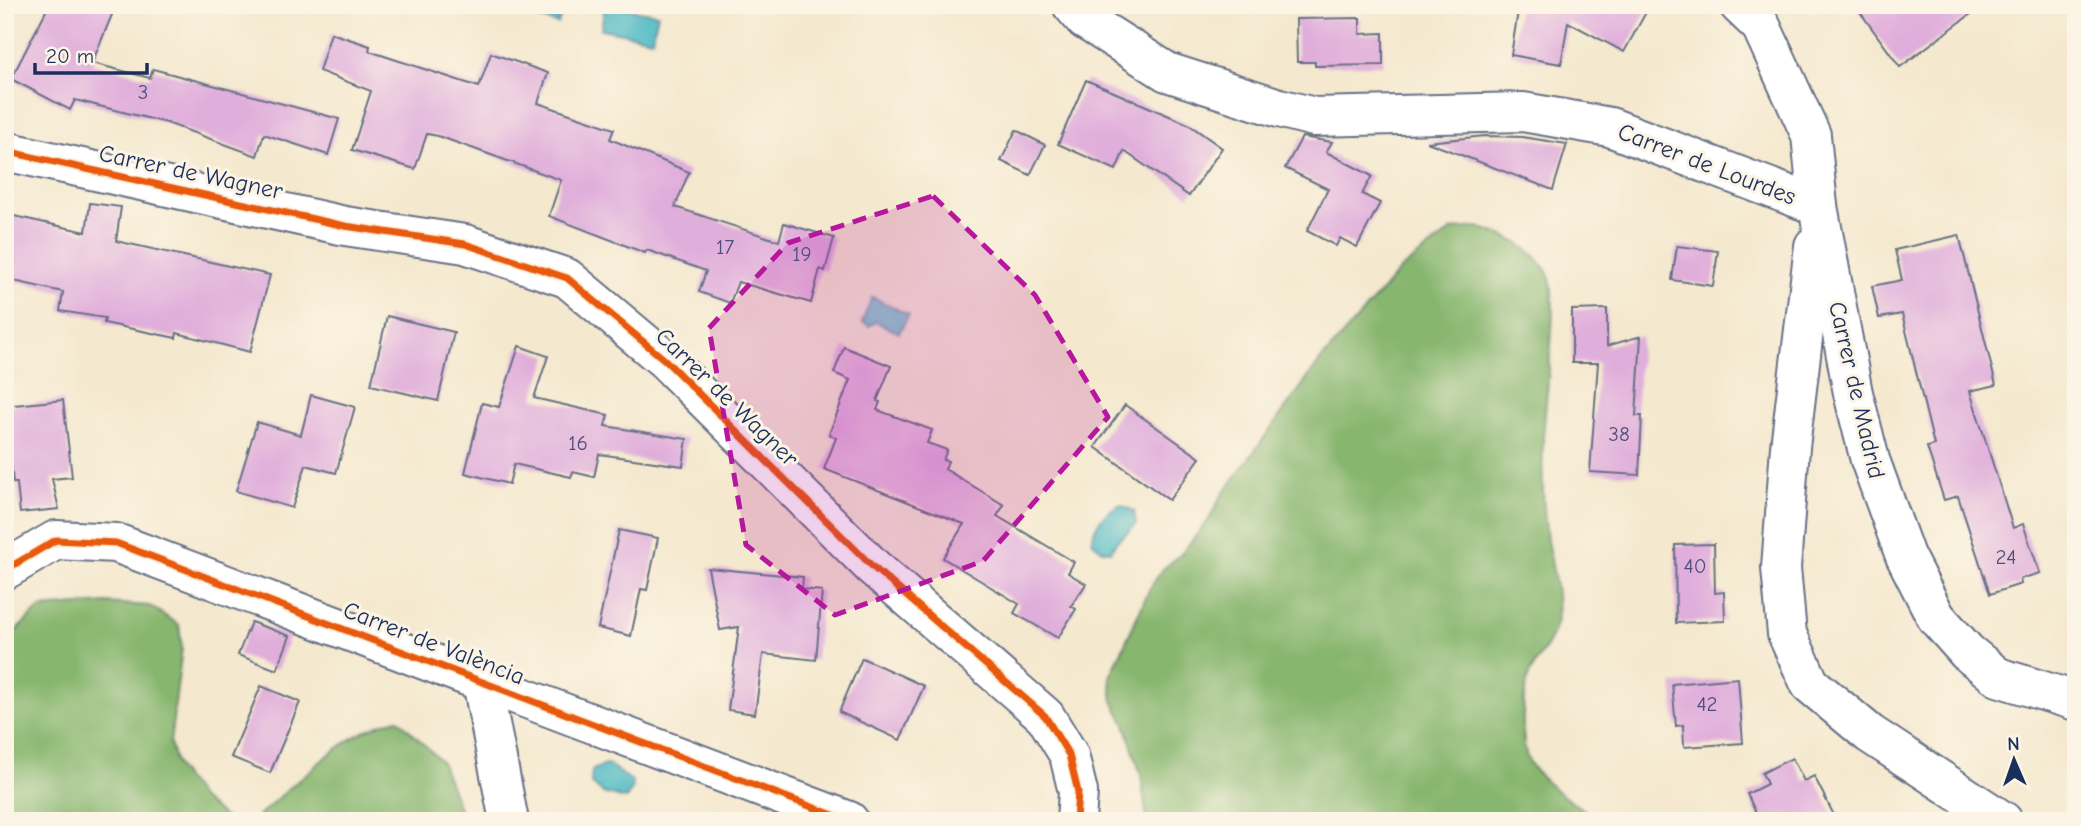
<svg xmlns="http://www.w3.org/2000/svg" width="2081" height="826" font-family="'Comic Neue',sans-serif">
<rect width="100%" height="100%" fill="#fcf5e5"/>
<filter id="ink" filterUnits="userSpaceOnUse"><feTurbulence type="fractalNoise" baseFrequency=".0143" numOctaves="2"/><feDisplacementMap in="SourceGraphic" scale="14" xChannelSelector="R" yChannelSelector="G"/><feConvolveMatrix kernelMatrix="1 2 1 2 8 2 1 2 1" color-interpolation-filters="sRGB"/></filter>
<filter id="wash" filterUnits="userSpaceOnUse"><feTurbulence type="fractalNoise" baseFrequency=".00686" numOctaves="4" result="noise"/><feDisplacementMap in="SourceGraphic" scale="28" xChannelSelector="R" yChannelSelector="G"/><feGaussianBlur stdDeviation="1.57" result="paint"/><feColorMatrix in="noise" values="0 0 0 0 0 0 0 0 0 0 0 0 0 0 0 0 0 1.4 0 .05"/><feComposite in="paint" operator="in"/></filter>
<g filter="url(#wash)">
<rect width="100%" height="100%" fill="#f4e8ce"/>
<g fill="#87b66e" stroke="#517266" stroke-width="2">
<path d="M1477,227c28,8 58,19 72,49 11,24 -6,135 -6,168 -1,31 0,65 4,96 4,25 13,52 10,78 -3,22 -19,38 -28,57 -7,18 -8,60 -3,79 7,25 57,58 80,67h-459l-6,-46 -16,-51 -12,-23 -3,-24 40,-89 12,-18 19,-16 28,-34 11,-22 101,-138 79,-90 52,-40z"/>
<polygon points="106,603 150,606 179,625 182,648 170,743 177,767 200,798 226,818 248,821 5,821 5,641 40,608"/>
<path d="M398,719l43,42 23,60h-212c44,-35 90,-90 146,-102z"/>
</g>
<g fill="#4ab8c3" stroke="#327490" stroke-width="2">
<polygon points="519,5 564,5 558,24 517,11"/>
<polygon points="605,5 658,14 652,39 601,29"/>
<polygon points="872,297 909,315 899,333 876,322 869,326 862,322"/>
<path d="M1120,505l14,6 2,12c-7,12 -19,13 -25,28l-9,-1 -10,-9c1,-16 14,-30 28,-36z"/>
<polygon points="608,764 632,781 633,787 626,799 603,793 591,783 592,770"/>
</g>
<g id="blocks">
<g fill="#e0aedb">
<polygon points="49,5 116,5 92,63 150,78 153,69 339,119 328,155 264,134 257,156 167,123 75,100 70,110 11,79"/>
<polygon points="1519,5 1650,5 1624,52 1568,22 1561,64 1511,55"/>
<polygon points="1855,5 1983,5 1900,67"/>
<polygon points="1360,18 1360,34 1383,33 1383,65 1315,66 1315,62 1297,62 1296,19"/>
<polygon points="331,33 370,46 369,51 479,87 491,53 548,73 538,103 614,129 610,139 689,172 675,207 779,241 784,223 834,238 825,271 820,269 811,303 738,282 730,303 699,292 706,271 647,250 645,253 549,216 561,180 438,136 427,134 415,169 352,150 371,91 319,71"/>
<polygon points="1086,80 1188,124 1222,148 1189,196 1124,151 1116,170 1058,144"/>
<polygon points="1016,130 1045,145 1030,175 1001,161"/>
<polygon points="1485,136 1522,137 1567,144 1553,190 1427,142"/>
<polygon points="1302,137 1332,142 1326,152 1372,176 1362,194 1380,203 1357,247 1340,238 1336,246 1307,231 1328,189 1285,168"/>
<polygon points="90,203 121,207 116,241 270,275 250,352 177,333 176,338 104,323 105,318 60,311 63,292 5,279 5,214 86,232"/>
<polygon points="1959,235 1996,385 1970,391 2013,528 2023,524 2040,573 2020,579 2021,584 1990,594 1958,496 1944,500 1927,447 1934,445 1902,314 1879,318 1872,286 1902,280 1895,250"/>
<polygon points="1677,246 1718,251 1713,286 1672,280"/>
<polygon points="1607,309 1607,346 1641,336 1636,416 1642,416 1639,475 1590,472 1598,363 1572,363 1572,310"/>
<polygon points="387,316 454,332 438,401 371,385"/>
<polygon points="519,346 548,356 534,398 608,415 605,426 687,439 683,466 599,454 594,477 573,472 571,477 514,464 509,484 465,473 482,403 499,407"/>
<polygon points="844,347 891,366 877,401 880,402 877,410 932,430 927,443 947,450 943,460 948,461 945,469 1004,505 997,516 1074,562 1068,573 1086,584 1071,606 1076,609 1058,638 1014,613 1019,604 943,558 964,524 824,469 836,438 829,434 850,380 834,373"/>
<polygon points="311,395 355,407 336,473 306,465 292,508 236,491 257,422 301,435"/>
<polygon points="63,400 72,477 52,479 59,509 20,513 17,483 13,483 5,406"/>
<polygon points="1125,405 1200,458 1169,500 1095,447"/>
<polygon points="619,530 658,538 647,590 641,589 631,636 598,628"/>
<polygon points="1714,544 1715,593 1724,592 1725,621 1676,623 1675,545"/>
<polygon points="708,568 803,577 802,589 822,591 816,660 763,654 755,714 728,710 739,627 720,630"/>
<polygon points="251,622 290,636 277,670 238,655"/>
<polygon points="862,658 924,686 900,740 839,712"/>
<polygon points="1738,678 1743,743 1684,747 1683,725 1676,726 1672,684"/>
<polygon points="261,686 300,702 270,773 231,757"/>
<polygon points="1792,758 1804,781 1814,776 1837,821 1760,821 1747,794 1767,784 1762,773"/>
</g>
</g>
</g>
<g filter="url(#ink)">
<use href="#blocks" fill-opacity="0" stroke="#677085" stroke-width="2"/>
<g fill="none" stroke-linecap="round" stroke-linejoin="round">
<g stroke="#677085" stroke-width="42">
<g id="street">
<polyline points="1072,5 1085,20 1167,72 1279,108 1314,117 1523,112 1610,127 1818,206"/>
<polyline points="1739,5 1761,26 1811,135 1818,206 1853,393 1870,460 1905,556 1936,617 1967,652 1998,677 2076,701"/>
<polyline points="5,151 345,226 465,244 567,278 665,360 873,567 1045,716 1069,755 1078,792 1076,821"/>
<polyline points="1814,246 1790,447 1781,568 1787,634 1810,684 1870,734 2003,821"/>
<polyline points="5,570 56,540 116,543 849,821"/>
<polyline points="482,682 509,821"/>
</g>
</g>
<use href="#street" stroke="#fff" stroke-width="38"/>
<g stroke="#fcf5e5" stroke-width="11">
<g id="cycleway">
<polyline points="5,151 345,226 465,244 567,278 665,360 873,567 1045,716 1069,755 1078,792 1076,821"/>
<polyline points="5,570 56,540 116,543 849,821"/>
</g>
</g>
<use href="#cycleway" stroke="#e8590c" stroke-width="7"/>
</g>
</g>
<path fill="#b5179e" fill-opacity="0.2" stroke="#b5179e" stroke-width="5" stroke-dasharray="14 9" stroke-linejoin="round" d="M933,196l102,99 73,122 -125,144 -148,54 -89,-70 -37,-217 79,-85z"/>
<g text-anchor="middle" stroke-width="6" stroke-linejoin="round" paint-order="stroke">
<g font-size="21" fill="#4c4f7d">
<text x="143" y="99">3</text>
<text x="725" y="254">17</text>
<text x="802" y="261">19</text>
<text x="1619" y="441">38</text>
<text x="578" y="450">16</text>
<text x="2006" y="564">24</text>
<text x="1695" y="573">40</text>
<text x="1707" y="711">42</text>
</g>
<g font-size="24" fill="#1b2f5e" stroke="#fcf5e5">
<text transform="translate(1707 164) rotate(21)" y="8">Carrer de Lourdes</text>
<text transform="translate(191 172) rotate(12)" y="8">Carrer de Wagner</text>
<text transform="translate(1857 390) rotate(77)" y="8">Carrer de Madrid</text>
<text transform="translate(727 397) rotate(44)" y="8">Carrer de Wagner</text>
<text transform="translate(434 643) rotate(21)" y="8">Carrer de València</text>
</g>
</g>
<rect width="2081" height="826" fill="none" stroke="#fcf5e5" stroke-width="28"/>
<g transform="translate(2014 760) rotate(358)" stroke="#fcf5e5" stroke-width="5" paint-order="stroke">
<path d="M0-5L12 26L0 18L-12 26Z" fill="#1b2f5e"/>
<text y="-10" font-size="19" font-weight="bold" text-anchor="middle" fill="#1b2f5e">N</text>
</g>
<path d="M35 63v10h112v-10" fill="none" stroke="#1b2f5e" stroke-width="3.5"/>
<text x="46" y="63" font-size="21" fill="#1b2f5e" stroke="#fcf5e5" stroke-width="5" paint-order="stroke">20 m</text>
</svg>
